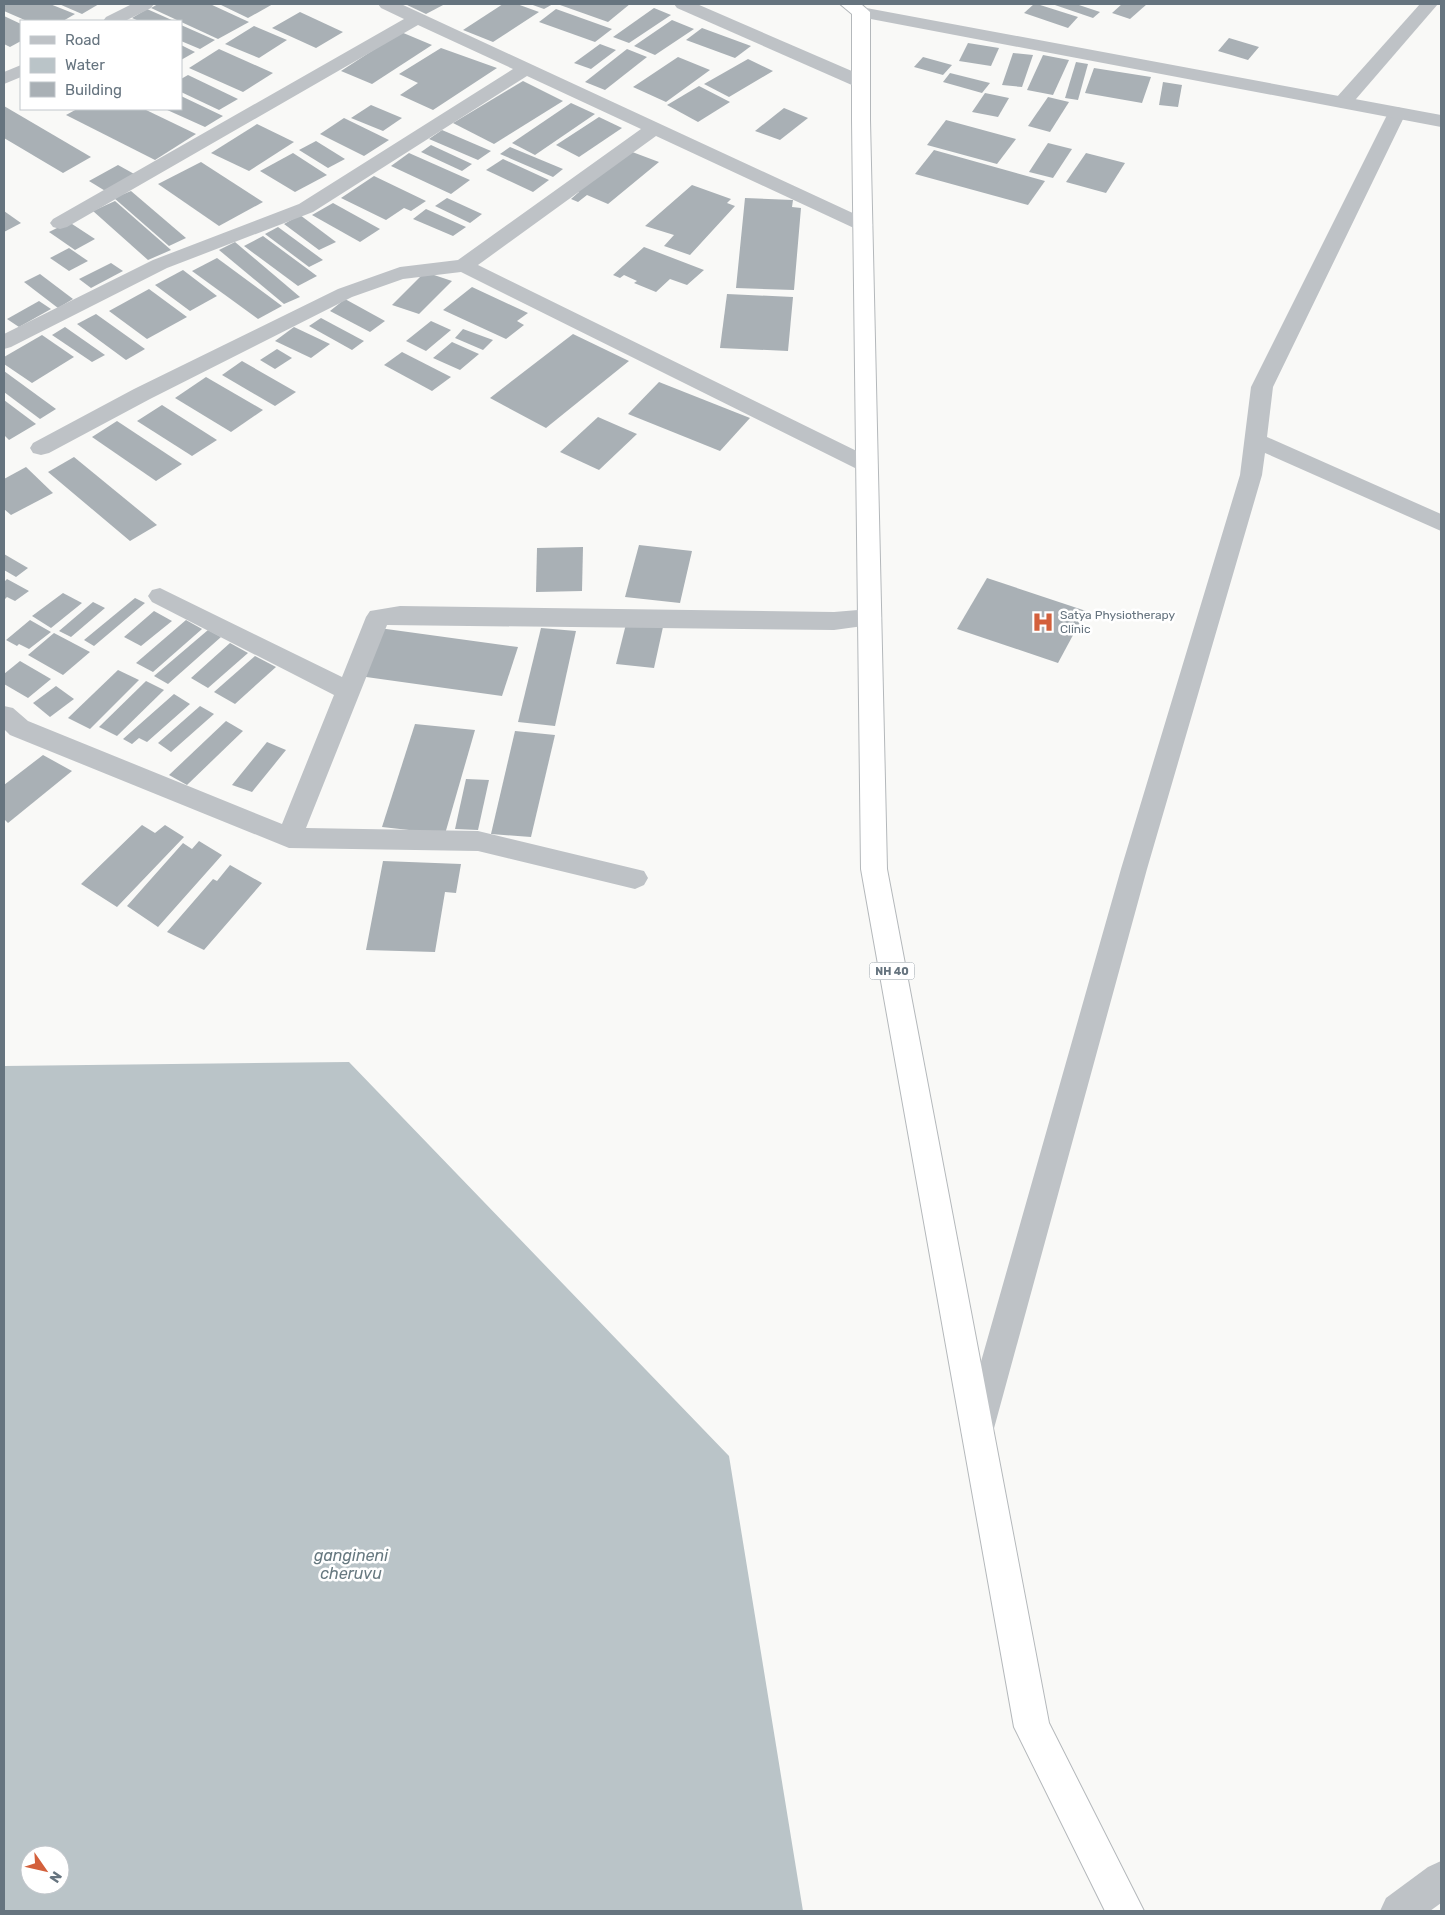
<svg xmlns="http://www.w3.org/2000/svg" width="1445" height="1915" font-family="Rubik,sans-serif">
<rect width="100%" height="100%" fill="#f9f9f7"/>
<path fill="#bac4c8" fill-rule="evenodd" d="M349,1062l380,394 74,455h-799v-845zM30,1855h30v30h-30z"/>
<g fill="#a9b0b5">
<polygon points="4,4 50,4 75,14 63,21 27,21 4,11"/>
<polygon points="59,4 99,4 82,14"/>
<polygon points="158,4 210,4 249,22 218,39 151,8"/>
<polygon points="219,4 273,4 248,18"/>
<polygon points="405,4 445,4 426,14"/>
<polygon points="503,4 517,4 539,12 493,42 463,30"/>
<polygon points="530,4 553,4 544,9"/>
<polygon points="562,4 630,4 608,22 560,5"/>
<polygon points="1034,4 1037,4 1078,17 1068,28 1024,13"/>
<polygon points="1052,4 1076,4 1100,12 1093,18"/>
<polygon points="1122,4 1147,4 1130,19 1112,13"/>
<polygon points="654,8 671,15 629,43 613,37"/>
<polygon points="147,9 174,21 139,21 132,18"/>
<polygon points="556,9 612,29 595,42 539,22"/>
<polygon points="300,12 343,32 316,48 272,28"/>
<polygon points="4,16 21,24 21,41 10,47 4,44"/>
<polygon points="672,20 694,29 655,55 634,46"/>
<polygon points="181,25 215,40 200,49 181,41"/>
<polygon points="254,26 287,40 259,58 225,44"/>
<polygon points="702,28 751,46 735,58 686,40"/>
<polygon points="401,32 432,45 372,84 341,71"/>
<polygon points="1229,38 1259,47 1248,60 1218,51"/>
<polygon points="968,43 999,48 991,66 959,61"/>
<polygon points="600,44 616,50 591,69 574,63"/>
<polygon points="181,45 195,52 181,60"/>
<polygon points="441,48 497,68 433,110 400,95 418,83 399,74"/>
<polygon points="219,49 273,73 243,92 189,68"/>
<polygon points="627,49 647,57 605,90 585,82"/>
<polygon points="1013,53 1033,55 1022,87 1002,85"/>
<polygon points="1043,55 1069,60 1053,95 1027,90"/>
<polygon points="678,57 710,70 666,102 633,87"/>
<polygon points="923,57 952,65 943,75 914,67"/>
<polygon points="748,59 773,71 729,97 704,84"/>
<polygon points="1076,62 1088,64 1078,100 1065,98"/>
<polygon points="1094,68 1151,77 1142,103 1085,93"/>
<polygon points="950,73 990,83 982,93 943,82"/>
<polygon points="188,75 238,99 219,110 181,92 181,79"/>
<polygon points="523,81 563,101 494,144 453,123"/>
<polygon points="1163,82 1182,85 1178,107 1159,105"/>
<polygon points="699,86 730,102 698,122 667,105"/>
<polygon points="985,93 1009,98 998,117 972,112"/>
<polygon points="181,96 223,116 205,127 165,109 181,109"/>
<polygon points="1048,97 1069,102 1050,132 1028,126"/>
<polygon points="571,103 595,114 535,155 512,143"/>
<polygon points="371,105 402,118 383,131 351,118"/>
<polygon points="4,106 91,157 63,173 4,138"/>
<polygon points="784,108 808,118 780,140 755,131"/>
<polygon points="77,109 144,109 196,134 155,160 66,115"/>
<polygon points="599,117 622,128 579,157 556,145"/>
<polygon points="344,118 389,140 364,156 320,134"/>
<polygon points="946,120 1016,139 997,164 927,145"/>
<polygon points="257,124 294,142 249,171 211,153"/>
<polygon points="442,130 491,151 478,160 429,139"/>
<polygon points="316,141 345,159 328,168 299,150"/>
<polygon points="1048,143 1072,149 1053,178 1029,172"/>
<polygon points="431,145 472,164 462,171 421,152"/>
<polygon points="510,147 563,169 553,177 500,154"/>
<polygon points="627,150 659,162 608,204 587,195 578,202 571,199 579,192 576,191"/>
<polygon points="934,150 1045,181 1028,205 915,174"/>
<polygon points="293,153 327,175 295,192 260,171"/>
<polygon points="409,153 470,180 451,194 391,166"/>
<polygon points="1086,153 1125,163 1106,193 1066,182"/>
<polygon points="503,159 549,180 533,192 486,170"/>
<polygon points="201,162 263,202 219,226 158,184"/>
<polygon points="118,165 136,175 107,192 89,181"/>
<polygon points="374,176 426,201 411,211 404,208 386,220 341,198"/>
<polygon points="692,185 731,199 727,203 735,206 690,255 664,246 674,235 645,226"/>
<polygon points="131,191 186,238 169,246 114,198"/>
<polygon points="447,198 482,214 470,223 435,206"/>
<polygon points="745,198 793,200 792,207 801,208 794,290 736,288"/>
<polygon points="115,201 171,250 148,260 93,211"/>
<polygon points="333,203 380,229 360,242 312,215"/>
<polygon points="426,209 466,227 453,236 413,219"/>
<polygon points="4,211 21,223 4,232"/>
<polygon points="300,215 336,242 319,250 284,224"/>
<polygon points="69,222 95,239 75,250 49,232"/>
<polygon points="278,227 323,260 309,267 265,234"/>
<polygon points="263,236 317,276 298,286 244,246"/>
<polygon points="235,242 300,297 284,304 219,250"/>
<polygon points="644,247 704,270 687,285 670,279 656,292 634,283 637,281 624,275 620,278 613,275"/>
<polygon points="69,248 88,261 69,271 50,258"/>
<polygon points="217,258 282,306 258,319 192,271"/>
<polygon points="111,263 123,271 91,288 79,279"/>
<polygon points="183,270 217,296 190,311 155,285"/>
<polygon points="425,272 452,281 419,314 392,305"/>
<polygon points="40,274 73,299 58,308 24,282"/>
<polygon points="472,287 528,313 517,321 524,325 506,339 443,310"/>
<polygon points="149,289 187,317 147,339 109,311"/>
<polygon points="727,294 793,297 788,351 720,348"/>
<polygon points="345,299 385,321 370,332 330,311"/>
<polygon points="39,301 51,309 19,327 7,319"/>
<polygon points="96,314 145,349 126,360 77,324"/>
<polygon points="321,318 364,341 352,350 309,326"/>
<polygon points="431,321 451,330 426,351 406,341"/>
<polygon points="65,327 105,355 92,362 52,335"/>
<polygon points="294,327 330,344 311,358 275,341"/>
<polygon points="463,329 493,340 483,350 455,338"/>
<polygon points="573,334 629,361 546,428 490,398"/>
<polygon points="42,335 74,357 32,383 4,364 4,357"/>
<polygon points="452,342 479,354 460,370 433,358"/>
<polygon points="277,349 292,358 275,369 260,360"/>
<polygon points="402,352 451,377 432,391 384,365"/>
<polygon points="242,361 296,392 275,406 222,375"/>
<polygon points="4,371 56,409 40,419 4,392"/>
<polygon points="206,377 263,410 231,432 175,398"/>
<polygon points="659,382 750,418 720,451 628,414"/>
<polygon points="4,400 36,424 9,440 4,435"/>
<polygon points="162,405 217,440 192,456 137,421"/>
<polygon points="598,417 637,434 599,470 560,452"/>
<polygon points="117,421 182,464 156,481 92,437"/>
<polygon points="74,457 157,525 130,541 48,472"/>
<polygon points="26,467 53,493 11,515 4,509 4,479"/>
<polygon points="639,545 692,551 680,603 625,597"/>
<polygon points="583,547 582,591 536,592 537,548"/>
<polygon points="4,554 28,568 16,577 4,570"/>
<polygon points="987,578 1086,611 1058,663 957,629"/>
<polygon points="7,579 29,591 15,601 7,597 4,600 4,582"/>
<polygon points="63,593 82,603 51,628 32,616"/>
<polygon points="135,598 145,603 94,646 84,640"/>
<polygon points="93,602 105,608 71,637 59,631"/>
<polygon points="154,611 172,621 141,646 124,637"/>
<polygon points="30,620 51,632 29,649 19,644 17,646 6,640"/>
<polygon points="186,620 202,629 153,672 136,663"/>
<polygon points="626,624 663,627 654,668 616,664"/>
<polygon points="379,628 518,647 502,696 359,676"/>
<polygon points="541,628 576,631 555,726 518,722"/>
<polygon points="208,630 221,637 168,684 154,676"/>
<polygon points="54,633 90,652 63,675 28,655"/>
<polygon points="230,643 248,653 208,688 191,678"/>
<polygon points="255,656 276,667 235,704 214,692"/>
<polygon points="20,661 51,679 28,698 4,684 4,674"/>
<polygon points="118,670 139,680 90,729 68,718"/>
<polygon points="146,681 164,690 117,736 99,727"/>
<polygon points="56,686 74,699 50,717 33,703"/>
<polygon points="174,694 190,704 147,742 139,738 132,744 123,739"/>
<polygon points="200,706 214,714 171,752 158,743"/>
<polygon points="226,721 243,731 187,785 169,775"/>
<polygon points="415,724 475,730 445,834 382,827"/>
<polygon points="515,731 555,735 531,837 491,834"/>
<polygon points="267,742 286,750 252,792 232,785"/>
<polygon points="43,755 72,771 8,823 4,819 4,785"/>
<polygon points="466,779 489,780 478,830 455,829"/>
<polygon points="142,825 155,833 165,825 184,837 117,907 81,884"/>
<polygon points="199,841 222,855 158,927 127,906 183,843 192,849"/>
<polygon points="383,861 461,864 456,893 445,892 435,952 366,950"/>
<polygon points="230,865 262,883 204,950 167,932 213,879 217,881"/>
</g>
<g fill="none" stroke-linecap="round" stroke-linejoin="round">
<g stroke="#b4b8bb" stroke-width="2">
<polygon id="trunk" points="840,4 861,4 870,12 870,120 887,869 1049,1723 1144,1911 1105,1911 1014,1727 861,869 852,120 852,14"/>
</g>
<g fill="#bec2c6" fill-rule="evenodd">
<polygon points="132,4 154,4 151,8 125,21 103,21 106,17"/>
<polygon points="378,4 401,4 870,221 873,225 870,229 863,231 856,229 656,136 478,265 875,460 878,465 875,470 867,472 859,470 461,272 403,279 352,297 150,399 49,453 41,455 33,453 30,448 33,443 134,389 338,289 400,267 458,260 641,129 527,76 313,212 167,268 11,347 4,349 4,334 153,260 299,204 513,69 418,25 67,227 60,229 53,227 50,223 53,219 404,19 381,8"/>
<polygon points="674,4 697,4 868,78 870,82 868,86 861,88 854,86 677,8"/>
<polygon points="1420,4 1438,4 1350,106 1343,108 1336,106 1334,102 1336,98"/>
<polygon points="21,65 21,77 4,84 4,72"/>
<polygon points="1397,107 1404,109 1406,113 1273,387 1267,437 1441,514 1441,531 1265,453 1262,475 1147,869 993,1432 988,1443 977,1448 966,1443 961,1432 1121,869 1240,475 1251,387 1390,109"/>
<polygon points="160,588 342,677 366,617 370,611 400,606 834,612 870,609 878,612 882,618 878,624 834,630 387,625 306,828 478,831 644,871 648,878 644,885 635,889 478,851 289,848 10,735 4,729 4,706 13,708 28,721 282,824 334,695 152,602 148,596 152,590"/>
<polygon points="1441,1861 1441,1903 1430,1911 1380,1911 1386,1898 1428,1867"/>
</g>
<polygon fill="#bec2c6" fill-rule="evenodd" points="861,7 1441,115 1441,127 855,16 852,12 855,8"/>
<use href="#trunk" fill="#fff" fill-rule="evenodd"/>
</g>
<defs>
<g id="hospital-bare" transform="scale(1.725)"><path d="M-5-5h3v3.5h4V-5h3V5h-3V1.5h-4V5h-3Z" fill="#d3603c" stroke="#fff" stroke-width="2.5" paint-order="stroke"/></g>
</defs>
<g fill-rule="evenodd">
<use href="#hospital-bare" x="1043" y="622"/>
</g>
<g text-anchor="middle" stroke-width="5" stroke-linejoin="round" paint-order="stroke">
<rect fill="#fff" stroke="#949ea5" stroke-width="1" x="869.5" y="962.5" width="45" height="17" rx="4"/>
<g font-size="11" font-weight="bold" fill="#66747f">
<text x="892" y="975">NH 40</text>
</g>
<g font-size="12" fill="#66747f" stroke="#fff" text-anchor="start">
<text x="1060" y="619">Satya Physiotherapy<tspan x="1060" dy="14">Clinic</tspan></text>
</g>
<g font-size="16" font-style="italic" fill="#677980" stroke="#fff">
<text x="351" y="1561">gangineni<tspan x="351" dy="18">cheruvu</tspan></text>
</g>
</g>
<rect width="1445" height="1915" fill="none" stroke="#66747f" stroke-width="10"/>
<rect x="20" y="20" width="162" height="90" fill="#ffffff" stroke="#c2c7cc"/>
<rect x="30" y="36" width="25" height="8" fill="#bec2c6" stroke="#c2c7cc"/>
<text x="65" y="45" font-size="15" fill="#66747f">Road</text>
<rect x="30" y="58" width="25" height="15" fill="#bac4c8" stroke="#c2c7cc"/>
<text x="65" y="70" font-size="15" fill="#66747f">Water</text>
<rect x="30" y="82" width="25" height="15" fill="#a9b0b5" stroke="#c2c7cc"/>
<text x="65" y="95" font-size="15" fill="#66747f">Building</text>
<g transform="translate(45 1870) rotate(124)"><circle r="24" fill="#ffffff" stroke="#c2c7cc"/>
<path d="M0-4L9 19L0 12L-9 19Z" fill="#d3603c"/>
<text y="-8" font-size="14" font-weight="bold" text-anchor="middle" fill="#66747f">N</text>
</g>
</svg>
